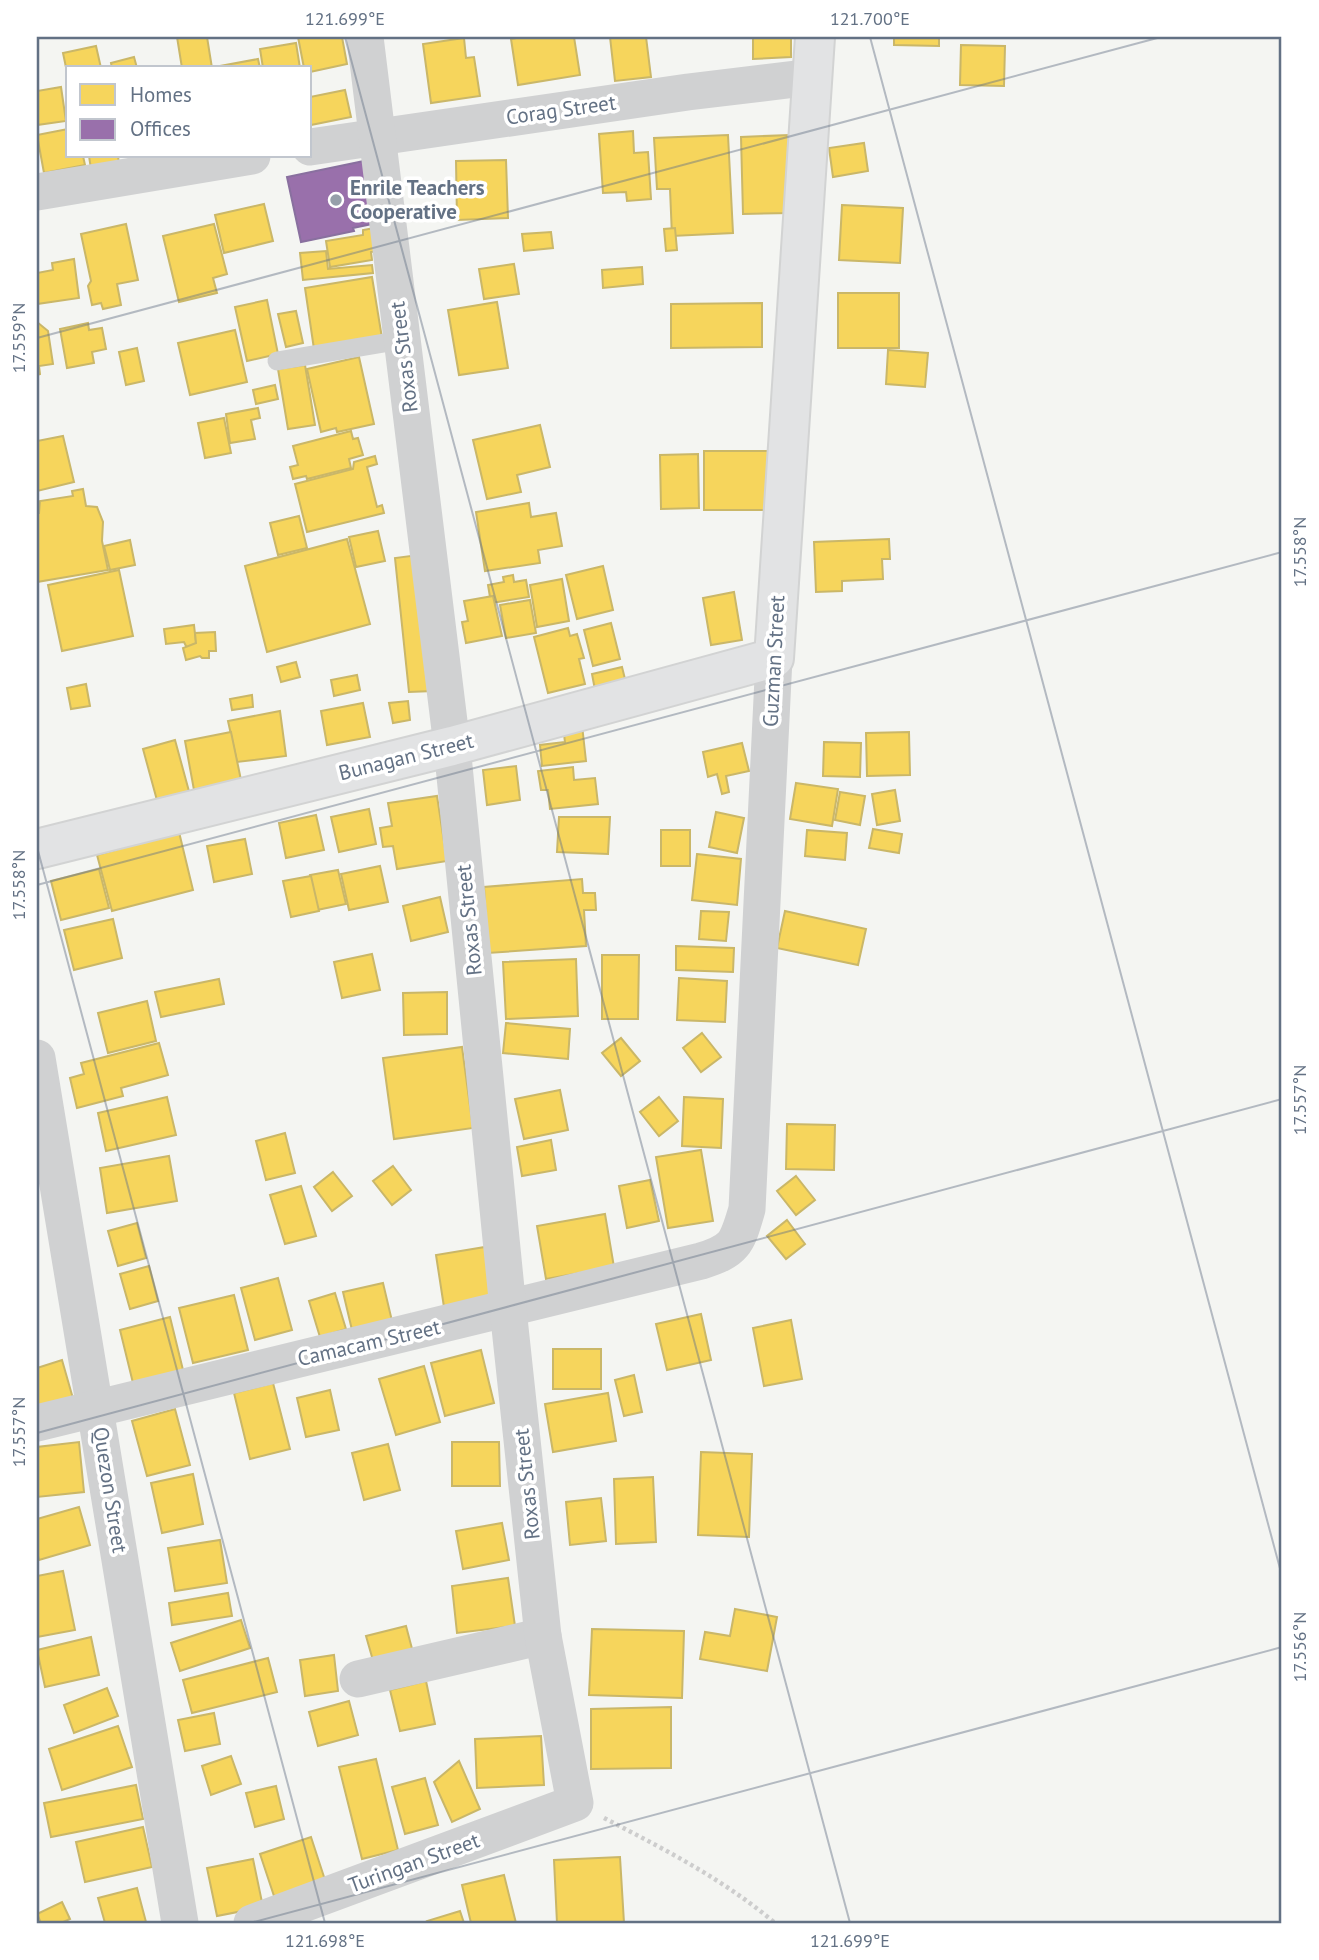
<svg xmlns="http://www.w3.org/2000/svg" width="1319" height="1960" font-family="'PT Sans',sans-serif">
<rect width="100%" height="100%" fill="#f4f5f2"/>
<g fill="#f6d55c" stroke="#cab768" stroke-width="2">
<polygon points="177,37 207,37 212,68 182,68"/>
<polygon points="298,37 342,37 347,64 310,72 310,68 304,68"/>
<polygon points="522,37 574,37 580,75 518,85 511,39"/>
<polygon points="610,37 646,37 651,77 615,81"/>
<polygon points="753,37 791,37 791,57 753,59"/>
<polygon points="894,37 939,37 939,46 894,45"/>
<polygon points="464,38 466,58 474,57 480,96 431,103 423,44"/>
<polygon points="296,43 300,68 263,68 260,49"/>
<polygon points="961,45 1005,46 1004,86 960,85"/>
<polygon points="96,46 101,68 68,68 68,77 63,53"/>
<polygon points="134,57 137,68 112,68 111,63"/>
<polygon points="258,59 260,68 216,68 215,67"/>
<polygon points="61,87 66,121 37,125 37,91"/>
<polygon points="345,90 351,117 311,125 310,97"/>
<polygon points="68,129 68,156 83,156 85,165 44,173 37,135"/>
<polygon points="633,131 634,153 648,152 651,199 627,201 626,192 603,193 599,134"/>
<polygon points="728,135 733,233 672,236 670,189 657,189 654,138"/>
<polygon points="789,135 791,213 743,214 741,137"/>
<polygon points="864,143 868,171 833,177 829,148"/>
<polygon points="89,156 118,156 119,164 91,169"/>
<polygon points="506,160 508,218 457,220 456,161"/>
<polygon points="264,204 273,241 224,253 215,215"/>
<polygon points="842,205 903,208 900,263 839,260"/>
<polygon points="126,224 138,280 117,284 121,305 103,309 101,303 92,305 88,286 91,281 81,234"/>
<polygon points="214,224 227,274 213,278 217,293 179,302 163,236"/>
<polygon points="380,227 384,250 371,252 372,260 330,267 326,241 363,235 363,230"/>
<polygon points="675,228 677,250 666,251 664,229"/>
<polygon points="551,232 553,248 524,251 522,234"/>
<polygon points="326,251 328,269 372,265 373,273 303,280 300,253"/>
<polygon points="74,259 79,298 37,304 37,273 53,270 52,263"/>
<polygon points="514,264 519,294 484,299 479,269"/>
<polygon points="642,267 643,284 603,288 602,270"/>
<polygon points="372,277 382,338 314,349 305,288"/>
<rect x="838" y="293" width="61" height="55"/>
<polygon points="267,300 278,354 247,361 235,307"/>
<polygon points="497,302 508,368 459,375 448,310"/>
<polygon points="762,303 762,347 671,348 671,304"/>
<polygon points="296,311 303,343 286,347 278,314"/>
<polygon points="37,322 48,331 53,364 39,366 40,374 37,375"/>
<polygon points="88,323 89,330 102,328 106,349 92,352 94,363 67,368 60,329"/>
<polygon points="235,330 247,382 190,395 178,343"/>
<polygon points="137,348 144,381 126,385 119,352"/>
<polygon points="888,350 928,353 925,387 886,384"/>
<polygon points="359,357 374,424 337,432 336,428 321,432 307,369"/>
<polygon points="305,365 315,425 288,429 278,369"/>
<polygon points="275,385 278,399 256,404 253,390"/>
<polygon points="258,408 260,418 251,420 255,439 230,443 226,414"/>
<polygon points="224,418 231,453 205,458 198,423"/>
<polygon points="540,425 550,467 517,475 521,492 487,499 473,440"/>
<polygon points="351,431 353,439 358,438 363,455 349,459 351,468 307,479 306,476 293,479 290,467 298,465 293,446"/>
<polygon points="63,436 74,482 37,491 37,441"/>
<rect x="704" y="451" width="73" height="59"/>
<polygon points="698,454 699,508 661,509 660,455"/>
<polygon points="375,456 377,464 367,467 377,507 382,505 384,513 307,532 295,484 353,469 354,462"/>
<polygon points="83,489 86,506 97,507 103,522 102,541 108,570 37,582 37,513 39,513 40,501 73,496 72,491"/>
<polygon points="529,503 531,517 556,513 562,546 538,550 540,563 485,571 476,512"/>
<polygon points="299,516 307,548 278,555 270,523"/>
<polygon points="378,531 385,561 356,567 349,537"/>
<polygon points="347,539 370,624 267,652 245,566"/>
<polygon points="889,539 890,559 882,559 883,579 842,581 842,591 816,592 814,542"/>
<polygon points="130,540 135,565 110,570 104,546"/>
<polygon points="418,555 433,691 409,692 395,558"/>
<polygon points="603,566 613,610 577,619 566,575"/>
<polygon points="119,570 133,636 62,651 48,585"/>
<polygon points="513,575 514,582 526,580 529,597 491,603 488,585 504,582 503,577"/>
<polygon points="562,579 569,621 537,627 530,585"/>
<polygon points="734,592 742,640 711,645 703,598"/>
<polygon points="493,596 502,636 466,643 462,622 468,621 464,601"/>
<polygon points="530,600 536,633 506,638 500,605"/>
<polygon points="611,623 620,659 593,666 584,630"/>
<polygon points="194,625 196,643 187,648 184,642 166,644 164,629"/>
<polygon points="568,628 570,636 577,634 584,658 579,659 585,684 548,693 534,637"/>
<polygon points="215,632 216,651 209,651 209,658 202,658 200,656 186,660 183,648 196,643 195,633"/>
<polygon points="296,662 300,677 281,682 277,667"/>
<polygon points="622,667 626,683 595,690 592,674"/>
<polygon points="357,675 360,690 334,696 331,680"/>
<polygon points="86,684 90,706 71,709 67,688"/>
<polygon points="252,695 253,707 232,710 230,699"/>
<polygon points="408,701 410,720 393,723 389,703"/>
<polygon points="363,703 370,737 327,745 321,711"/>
<polygon points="280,711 286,756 237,762 228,721"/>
<polygon points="582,725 586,761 542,766 540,745 565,742 563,727"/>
<polygon points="231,732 241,780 194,790 185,741"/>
<polygon points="909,732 910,775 867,776 866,733"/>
<polygon points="175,740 190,795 158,804 143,749"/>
<polygon points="824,742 861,743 860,777 823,776"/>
<polygon points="742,743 749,771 726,776 729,792 722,794 717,774 708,777 703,752"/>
<polygon points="516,766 520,800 487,805 483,770"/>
<polygon points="573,767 574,780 595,778 598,804 550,809 548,790 541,790 538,771"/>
<polygon points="796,783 838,789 832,826 790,819"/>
<polygon points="895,790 900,821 877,825 872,794"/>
<polygon points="840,792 865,796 860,825 835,820"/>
<polygon points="437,796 447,861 397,869 393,846 383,847 380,828 392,826 388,803"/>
<polygon points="369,809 376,844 339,852 331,817"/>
<polygon points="716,812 744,818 737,853 709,847"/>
<polygon points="316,815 324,850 286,858 279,823"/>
<polygon points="559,817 610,817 608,854 557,852"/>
<polygon points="873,829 902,834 899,853 869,848"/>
<rect x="661" y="830" width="29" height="36"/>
<polygon points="807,830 847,833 845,860 805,856"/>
<polygon points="179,832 193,890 112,911 97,855"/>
<polygon points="245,839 252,874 214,882 207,846"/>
<polygon points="697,854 741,859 737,905 692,900"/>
<polygon points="380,866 388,902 349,910 341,874"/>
<polygon points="99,869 109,908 61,920 51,881"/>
<polygon points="338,870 346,904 317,910 310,875"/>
<polygon points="311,876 319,911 291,917 283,881"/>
<polygon points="582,879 583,893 595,893 596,910 584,910 586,946 488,953 484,887"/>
<polygon points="440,897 448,932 411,941 403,906"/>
<polygon points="701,911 729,912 726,941 699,939"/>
<polygon points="785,911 866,929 858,965 777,948"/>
<polygon points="113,919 122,958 74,970 64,930"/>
<polygon points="676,946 734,948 733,972 676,970"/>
<polygon points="372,954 380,990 342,998 334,962"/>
<polygon points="602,955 639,955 638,1019 602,1019"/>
<polygon points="576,959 578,1016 506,1019 503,962"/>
<polygon points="679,978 727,981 725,1022 677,1020"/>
<polygon points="219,979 224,1004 161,1017 155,992"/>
<polygon points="447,992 447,1034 404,1035 403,993"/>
<polygon points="147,1001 156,1041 108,1053 98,1013"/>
<polygon points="506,1023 570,1029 568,1059 503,1053"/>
<polygon points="702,1033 721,1057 701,1072 683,1048"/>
<polygon points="621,1038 640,1061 621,1076 602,1053"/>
<polygon points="159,1043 168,1075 121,1088 123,1096 77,1108 70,1078 84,1074 81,1063"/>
<polygon points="462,1047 473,1128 394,1139 383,1058"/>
<polygon points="560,1090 568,1130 524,1139 515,1099"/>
<polygon points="167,1097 176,1135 106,1151 98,1113"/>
<polygon points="659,1097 678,1121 659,1136 640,1112"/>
<polygon points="684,1097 723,1099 721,1148 682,1146"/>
<polygon points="787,1124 835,1125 834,1170 786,1169"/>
<polygon points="285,1133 295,1173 266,1180 256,1141"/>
<polygon points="551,1140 556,1170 522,1176 517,1147"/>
<polygon points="701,1150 713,1221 668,1228 656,1157"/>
<polygon points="169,1156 177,1201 107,1213 100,1168"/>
<polygon points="393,1166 411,1190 392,1205 373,1181"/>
<polygon points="333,1172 352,1196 332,1211 314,1187"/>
<polygon points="796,1176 815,1200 796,1215 777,1191"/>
<polygon points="650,1180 659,1221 627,1228 619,1186"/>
<polygon points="301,1186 316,1236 285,1244 270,1195"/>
<polygon points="605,1214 614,1267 546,1279 537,1226"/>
<polygon points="787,1220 805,1244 786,1259 767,1236"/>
<polygon points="137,1223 146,1258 118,1266 108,1231"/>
<polygon points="485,1247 494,1299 444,1307 436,1255"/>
<polygon points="149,1266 158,1301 130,1309 120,1274"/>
<polygon points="278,1278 292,1330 255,1340 241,1288"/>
<polygon points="383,1283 392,1321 352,1330 343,1292"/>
<polygon points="335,1293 346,1329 320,1337 309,1301"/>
<polygon points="234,1295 248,1350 193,1363 179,1308"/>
<polygon points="701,1314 711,1360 667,1370 656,1324"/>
<polygon points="170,1317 183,1370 133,1383 120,1330"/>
<polygon points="791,1320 802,1379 764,1386 753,1328"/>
<rect x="553" y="1349" width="48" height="40"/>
<polygon points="481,1350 494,1403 445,1416 431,1363"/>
<polygon points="62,1360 74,1402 37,1413 37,1368"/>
<polygon points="424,1366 440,1422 396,1435 379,1379"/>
<polygon points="634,1375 642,1412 624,1416 615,1380"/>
<polygon points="273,1383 290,1449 250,1459 234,1393"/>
<polygon points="330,1390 339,1430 306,1437 297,1398"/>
<polygon points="608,1393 616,1441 553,1452 545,1404"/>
<polygon points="175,1409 190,1465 147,1476 132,1421"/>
<polygon points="79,1442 84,1492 37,1497 37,1447"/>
<polygon points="452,1442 499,1442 500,1486 452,1486"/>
<polygon points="388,1444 400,1490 364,1500 352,1453"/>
<polygon points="701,1452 752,1454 749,1537 698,1535"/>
<polygon points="193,1474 203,1524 162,1533 151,1483"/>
<polygon points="653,1477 656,1542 616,1544 614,1479"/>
<polygon points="601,1498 606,1541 570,1545 566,1502"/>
<polygon points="79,1507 90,1545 39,1560 37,1552 37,1519"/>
<polygon points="502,1523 509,1560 463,1569 456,1531"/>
<polygon points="220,1540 227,1583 175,1591 168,1548"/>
<polygon points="63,1571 75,1630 37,1637 37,1576"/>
<polygon points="508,1578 515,1626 457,1633 452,1586"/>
<polygon points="228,1593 232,1616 172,1625 169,1603"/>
<polygon points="735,1609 777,1617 767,1671 700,1659 705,1632 730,1636"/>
<polygon points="241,1620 250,1648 180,1671 171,1643"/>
<polygon points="406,1626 415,1660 376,1671 366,1636"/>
<polygon points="592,1629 684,1631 682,1698 589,1695"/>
<polygon points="91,1637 99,1675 45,1687 37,1650"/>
<polygon points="334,1655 338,1691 305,1696 300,1660"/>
<polygon points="268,1658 277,1692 192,1713 183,1680"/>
<polygon points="426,1681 435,1724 400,1731 390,1690"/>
<polygon points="107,1688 118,1716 74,1733 64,1705"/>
<polygon points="349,1701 358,1735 318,1746 309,1712"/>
<polygon points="671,1707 671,1768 591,1769 591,1709"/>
<polygon points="214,1713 220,1744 185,1751 178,1720"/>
<polygon points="118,1726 132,1767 62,1790 49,1749"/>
<polygon points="541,1736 544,1785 477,1788 475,1739"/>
<polygon points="231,1756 241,1784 211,1795 202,1766"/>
<polygon points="376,1759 398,1850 362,1859 339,1767"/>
<polygon points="459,1761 480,1809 452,1822 434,1782"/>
<polygon points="425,1778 438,1825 405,1834 392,1787"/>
<polygon points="136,1785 143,1819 51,1837 44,1803"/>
<polygon points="276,1786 284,1819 255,1827 246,1793"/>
<polygon points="143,1827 152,1867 85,1882 76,1842"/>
<polygon points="311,1837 326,1883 275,1899 260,1854"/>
<polygon points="620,1857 624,1923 557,1923 554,1860"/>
<polygon points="253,1859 263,1907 217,1916 207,1868"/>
<polygon points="504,1875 516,1923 471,1923 462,1885"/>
<polygon points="137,1888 146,1922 105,1923 98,1898"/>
<polygon points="62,1902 70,1919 61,1923 41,1923 37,1914"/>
<polygon points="460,1911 464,1923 428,1923 427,1921"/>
</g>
<polygon fill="#9970ab" stroke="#89709f" stroke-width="2" points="364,161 377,223 353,228 354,231 301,242 287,177"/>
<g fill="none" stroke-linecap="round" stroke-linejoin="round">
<g stroke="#d2d3d3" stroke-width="42">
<polyline id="secondary" points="37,849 452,746 774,658 815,37"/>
</g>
<path stroke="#cdcdcd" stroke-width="4.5" stroke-dasharray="3.5 3.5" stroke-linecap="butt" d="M604,1818c60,31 119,61 171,105"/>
<polyline stroke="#d0d1d2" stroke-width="19" points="277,361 402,340"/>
<g stroke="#d0d1d2" stroke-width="37">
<polyline points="310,147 688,92 812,77"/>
<polyline points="37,192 252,156"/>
<polyline points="37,1058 180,1923"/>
<path d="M37,1423l664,-162c35,-11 36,-18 46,-52l27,-551"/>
<polyline points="358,1679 543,1636"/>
<polyline points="252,1923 575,1803 543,1636 508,1309 452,746 365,37"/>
</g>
<use href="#secondary" stroke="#e2e3e4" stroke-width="38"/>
</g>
<path fill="none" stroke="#637184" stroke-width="2" stroke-opacity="0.45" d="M345,37l505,1886M870,37l412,1539M37,338l1124,-301M37,847l288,1076M37,885l1245,-333M37,1433l1245,-334M250,1923l1032,-276"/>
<circle fill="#969faa" stroke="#fff" stroke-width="2.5" cx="336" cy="200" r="7"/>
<g text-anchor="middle" stroke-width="7" stroke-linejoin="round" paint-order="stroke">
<g font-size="21" fill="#637184" stroke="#fff">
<text transform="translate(561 110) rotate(-8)" y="7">Corag Street</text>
<text transform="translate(404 357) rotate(-97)" y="7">Roxas Street</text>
<text transform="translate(774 661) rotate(-87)" y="7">Guzman Street</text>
<text transform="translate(406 757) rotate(-14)" y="7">Bunagan Street</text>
<text transform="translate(469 920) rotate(-96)" y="7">Roxas Street</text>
<text transform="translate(369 1343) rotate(-13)" y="7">Camacam Street</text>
<text transform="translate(527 1484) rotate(-96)" y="7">Roxas Street</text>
<text transform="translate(110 1490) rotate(81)" y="7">Quezon Street</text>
<text transform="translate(414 1863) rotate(-20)" y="7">Turingan Street</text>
</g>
<g font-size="21" font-weight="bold" fill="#637184" stroke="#fff" text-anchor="start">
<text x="350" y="195">Enrile Teachers<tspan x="350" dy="24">Cooperative</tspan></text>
</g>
</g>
<rect width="1319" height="1960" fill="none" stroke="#ffffff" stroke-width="77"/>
<rect x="66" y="66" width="245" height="91" fill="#ffffff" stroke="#c1c6ce" stroke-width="2"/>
<rect x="80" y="84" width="35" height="21" fill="#f6d55c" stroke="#c1c6ce" stroke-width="2"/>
<text x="130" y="102" font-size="21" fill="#637184">Homes</text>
<rect x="80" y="119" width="35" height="21" fill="#9970ab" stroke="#c1c6ce" stroke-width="2"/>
<text x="130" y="136" font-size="21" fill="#637184">Offices</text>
<rect x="38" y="38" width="1242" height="1884" fill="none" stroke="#637184" stroke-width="2.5"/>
<g font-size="18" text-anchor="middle" fill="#637184">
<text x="345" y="25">121.699°E</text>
<text x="870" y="25">121.700°E</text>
<text transform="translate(19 338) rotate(-90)" y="6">17.559°N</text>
<text transform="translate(1300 552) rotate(-90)" y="6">17.558°N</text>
<text transform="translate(19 885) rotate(-90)" y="6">17.558°N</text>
<text transform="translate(1300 1100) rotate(-90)" y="6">17.557°N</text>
<text transform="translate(19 1432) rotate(-90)" y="6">17.557°N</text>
<text transform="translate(1300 1647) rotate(-90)" y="6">17.556°N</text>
<text x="325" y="1947">121.698°E</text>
<text x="850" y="1947">121.699°E</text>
</g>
</svg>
